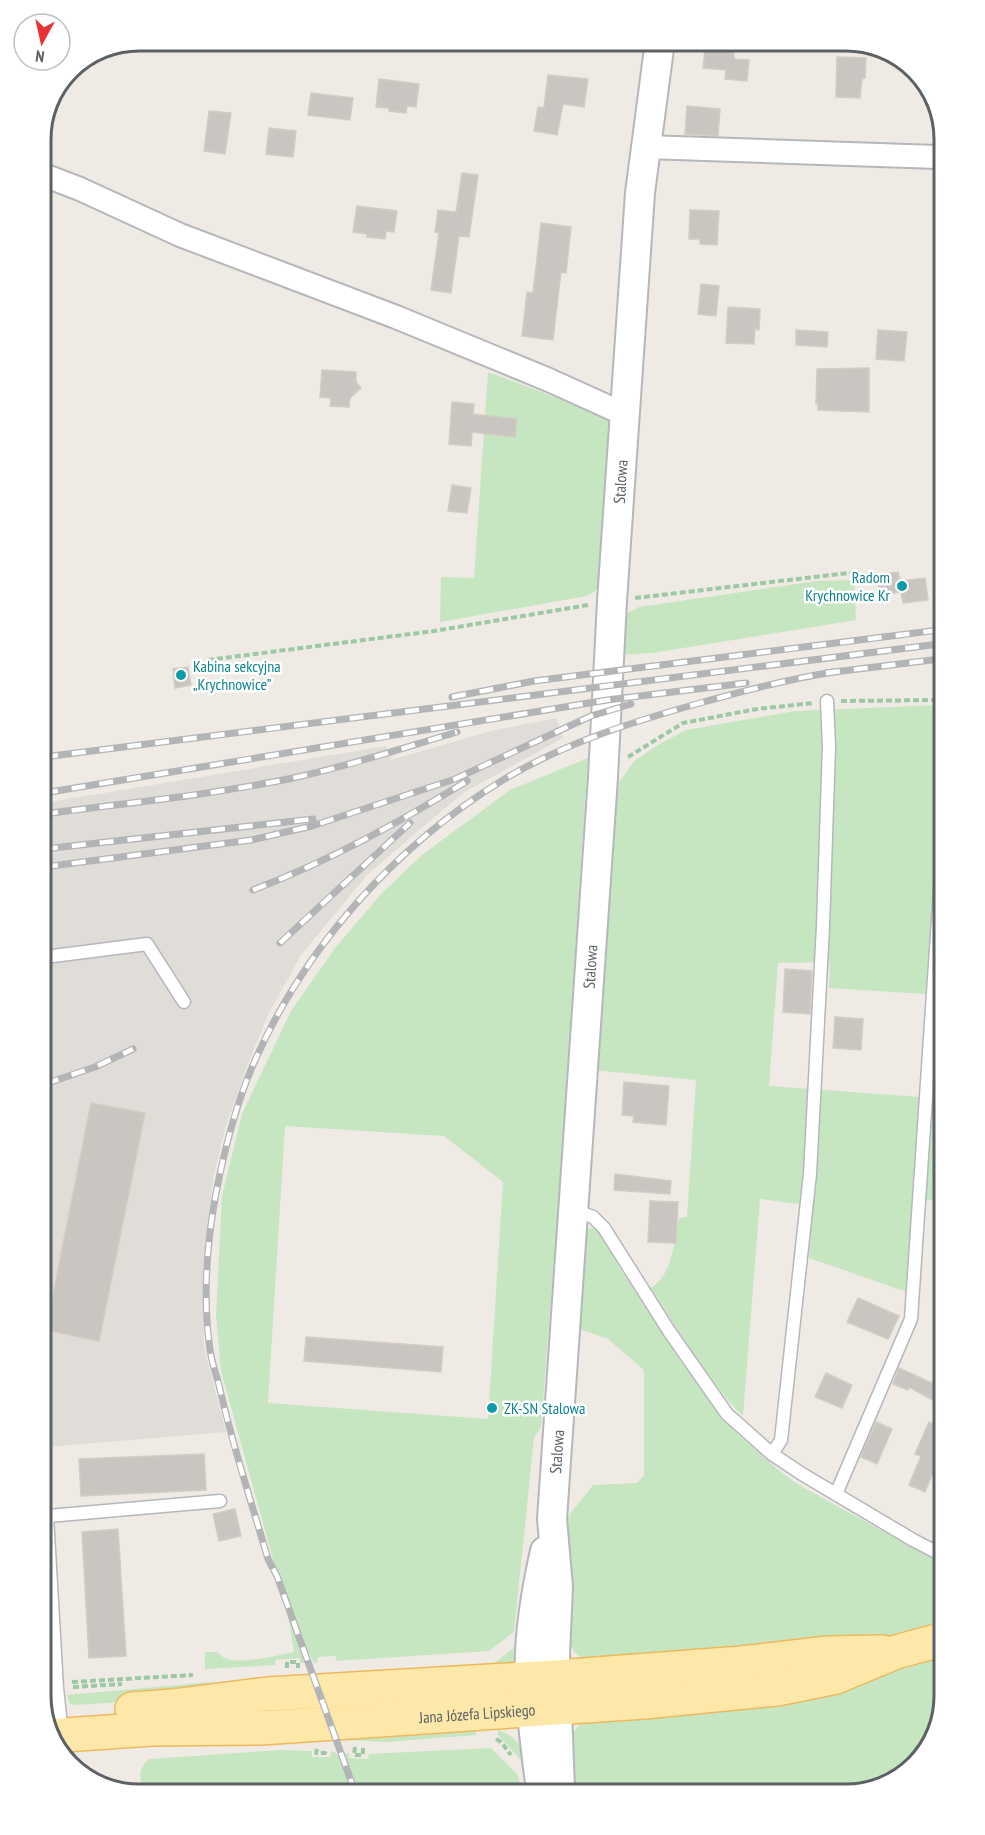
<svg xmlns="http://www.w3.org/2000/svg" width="985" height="1835" font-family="'PT Sans Narrow',sans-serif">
<rect width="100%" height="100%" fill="#efebe4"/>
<polygon fill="#e0ddd9" points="556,718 563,738 463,793 368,874 301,955 269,1013 247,1066 225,1129 213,1179 203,1268 204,1347 226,1432 47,1447 44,803 386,746 391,760 490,731"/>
<g fill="#c5e6c1" fill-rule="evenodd">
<polygon points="488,372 595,412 607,420 613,428 601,583 594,592 587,596 440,622 441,577 474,578"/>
<polygon points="854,580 856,620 652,653 620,655 626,614 639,607 817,581"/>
<path d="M940,705l2,496 -30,-2 -5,93 -98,-34 4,-52 -53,-7 -17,217c-37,-37 -64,-85 -92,-128 22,-14 23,-46 28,-70l8,-1 9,-137 -103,-10 18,-276 23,-33 24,-16 28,-15 110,-19zM830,962l-1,26 97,6 -7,103 -150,-11 9,-123z"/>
<path d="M588,758l-29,438 -18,231 -7,11 -20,194 -25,19 -153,10v-5l-18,1 -1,5 -3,1 -5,-10 -6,2 2,8h-5v-5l-25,2 1,5 -71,4v-17h12c3,2 5,5 8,6 13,7 55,-3 69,-6l-7,-42 -66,-239 -5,-56 6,-119 20,-82 49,-103 44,-63 46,-54 41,-39 88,-65zM285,1126l159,10 59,46 -15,237 -220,-16z"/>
<path d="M593,1228l6,4 22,38 60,91 33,45 19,24 49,43 17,12 145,80v60l-44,12 -306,27c-13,-6 -21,-11 -27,-23l-4,-118 30,-38 44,-2 7,-8v-105l-36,-31 -31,-11 8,-98z"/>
<path d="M527,1638c-9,20 -12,26 -33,34v-9z"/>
<polygon points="944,1652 944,1696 928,1750 884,1787 568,1790 572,1734 583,1721"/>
<polygon points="305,1676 153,1700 76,1705 70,1704 67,1695 200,1683"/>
<path d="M498,1730c23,9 24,18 33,41l-33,-36z"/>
<polygon points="476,1731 476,1735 387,1742 342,1740 341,1736 377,1738"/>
<path d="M491,1748l27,27 3,15 -376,4c-5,-13 -9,-26 5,-35l131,-9 31,1v6h18l1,-5h4l2,3 12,-2v5l19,1 1,-5z"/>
</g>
<g fill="#c9c6c1" stroke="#d3ccc3" stroke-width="1.5">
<polygon points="705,49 734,52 734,59 749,60 747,81 725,79 726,70 703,68"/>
<polygon points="837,57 866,58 865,78 862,79 860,98 836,97"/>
<polygon points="548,75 588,79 584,107 563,104 557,135 534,131 538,107 544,108"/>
<polygon points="379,79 419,84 416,107 407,106 406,113 389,111 389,108 376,107"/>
<polygon points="311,93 353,98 350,120 308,115"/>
<polygon points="687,106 720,109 718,136 685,134"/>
<polygon points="209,111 231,113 225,154 204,151"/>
<polygon points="269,128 296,131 293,157 266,154"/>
<polygon points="462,173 478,175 469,237 459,236 451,293 431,290 439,233 435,232 438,210 456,212"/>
<polygon points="357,206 397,211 394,232 386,231 385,239 367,237 367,234 353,232"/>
<polygon points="690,210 719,211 717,245 700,244 700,239 689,239"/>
<polygon points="541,223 571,227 566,273 561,272 553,340 522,336 527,292 533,293"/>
<polygon points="701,284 719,286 716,316 698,314"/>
<polygon points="728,307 760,309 759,330 755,329 754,344 726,343"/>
<polygon points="796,330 828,332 827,347 796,345"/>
<polygon points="878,330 907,332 904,361 876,359"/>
<polygon points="869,368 869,412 818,410 818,404 816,404 817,369"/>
<polygon points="322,370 356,372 356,382 361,388 350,398 349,407 330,406 331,398 320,397"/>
<polygon points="452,402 474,404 473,414 517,419 515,437 472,432 471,446 449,444"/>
<polygon points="452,485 471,488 467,513 448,511"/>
<polygon points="898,572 900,581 925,578 928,600 903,603 901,592 880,595 877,575"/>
<polygon points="188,667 191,685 175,688 173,669"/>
<polygon points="785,969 812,971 810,1014 783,1012"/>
<polygon points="835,1017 863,1019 861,1050 833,1048"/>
<polygon points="624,1082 669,1086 666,1125 633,1122 634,1116 622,1115"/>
<polygon points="91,1103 145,1113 99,1341 46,1330"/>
<polygon points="615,1174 671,1181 670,1194 614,1190"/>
<polygon points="650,1201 678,1202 676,1243 648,1242"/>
<polygon points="858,1298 899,1316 888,1339 847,1322"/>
<polygon points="306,1337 443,1347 441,1372 304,1361"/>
<polygon points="899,1368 943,1388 936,1402 909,1387 908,1390 893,1384"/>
<polygon points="826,1373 852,1385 842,1408 815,1397"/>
<polygon points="876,1422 892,1429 877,1464 861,1457"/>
<polygon points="929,1422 943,1428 943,1466 937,1463 925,1492 909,1485 921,1456 915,1454"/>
<polygon points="204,1454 206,1490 81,1496 79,1459"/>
<polygon points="235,1509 241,1536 219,1541 213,1514"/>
<polygon points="118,1529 126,1656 89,1658 82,1532"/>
</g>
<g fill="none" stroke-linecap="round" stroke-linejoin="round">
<g stroke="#b5b7bb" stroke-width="15">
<g id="service">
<polyline points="45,957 147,944 184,1002"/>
<polyline points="574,1210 593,1217 604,1228 669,1331 727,1414 772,1454 802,1474 913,1540 944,1556"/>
<polyline points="772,1454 781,1440 810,1174 823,926 829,746 827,701"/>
<polyline points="836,1494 911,1319 941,875"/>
<polyline points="47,1516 57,1688 62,1735"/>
<polyline points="48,1516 220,1501"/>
</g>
</g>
<g stroke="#b5b7bb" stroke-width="26">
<g id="minor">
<polyline points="646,147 937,157"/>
<polyline points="41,174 80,189 180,235 396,317 549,380 624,414"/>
</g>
</g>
<g stroke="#b5b7bb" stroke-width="32">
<g id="tertiary">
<path d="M541,1790c-5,-37 -10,-73 -11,-111 -2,-41 6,-88 15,-128"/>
<path id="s1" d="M560,1790l-5,-136 3,-67 -6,-68 51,-742 9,-176 28,-408 20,-152"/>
</g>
</g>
<g stroke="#efb85d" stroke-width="36">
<g id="primary">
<polyline points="132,1709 172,1706 268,1694 556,1677 742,1663 828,1653 882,1652"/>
<path id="s2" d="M50,1736l102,-7 109,-1 383,-26 133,-13 59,-12 60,-25 48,-13"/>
</g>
</g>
<g stroke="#9cc9a4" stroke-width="4" stroke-dasharray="6 3" stroke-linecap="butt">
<polyline points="635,598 857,572"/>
<polyline points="208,660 434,631 588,605"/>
<polyline points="841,701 940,700"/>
<polyline points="628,757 683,723 757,709 813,703"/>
<polyline points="287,1668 287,1662 298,1662 298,1668"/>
<polyline points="72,1682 193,1675"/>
<polyline points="73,1687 122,1684"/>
<polyline points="496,1739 501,1742 511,1755"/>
<polyline points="355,1747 354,1755 363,1755 363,1746"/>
<polyline points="317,1749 316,1753 325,1753 326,1749"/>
</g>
<use href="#service" stroke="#fff" stroke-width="12"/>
<use href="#minor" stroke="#fff" stroke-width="22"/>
<use href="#tertiary" stroke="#fff" stroke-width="28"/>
<use href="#primary" stroke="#fde8aa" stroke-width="33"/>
<g stroke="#b3b4b5" stroke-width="7">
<g id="rail">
<polyline points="826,673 940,659"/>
<polyline points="452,697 534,681 939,630"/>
<polyline points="44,757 939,644"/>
<polyline points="44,793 607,700 746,683"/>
<path d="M44,814c83,-11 167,-19 249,-36 56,-12 110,-30 164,-46"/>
<polyline points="44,849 313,819"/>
<polyline points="44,867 251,840 312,826 455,779 591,716 631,704"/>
<path d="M253,890c76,-29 145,-67 214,-109"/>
<polyline points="280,943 410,823"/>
<polyline points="45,1084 95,1067 133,1049"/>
<path d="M355,1792l-78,-216 -9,-17c-17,-58 -36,-115 -49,-174 -4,-14 -9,-28 -10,-43 -6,-49 -2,-100 7,-149 9,-46 21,-94 41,-137 51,-113 141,-212 246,-276 61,-37 129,-58 197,-77 44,-12 88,-24 134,-31"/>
</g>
</g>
<use href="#rail" stroke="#fff" stroke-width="4.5" stroke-dasharray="14" stroke-linecap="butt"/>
</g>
<g fill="#0f9aa8" stroke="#fff" stroke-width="2">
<circle cx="902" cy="586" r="6"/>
<circle cx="181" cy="675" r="6"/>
<circle cx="492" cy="1408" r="6"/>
</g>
<g text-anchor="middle" stroke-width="5" stroke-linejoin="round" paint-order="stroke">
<g font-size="16" fill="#5c6165" stroke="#fff">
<text dy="6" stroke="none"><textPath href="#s1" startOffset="1311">Stalowa</textPath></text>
<text dy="6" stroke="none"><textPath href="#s1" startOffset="825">Stalowa</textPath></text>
<text dy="6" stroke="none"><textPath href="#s1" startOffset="339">Stalowa</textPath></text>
<text dy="6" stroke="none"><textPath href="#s2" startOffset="428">Jana Józefa Lipskiego</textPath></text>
</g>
<g font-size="16" fill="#0d838f" stroke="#fff" text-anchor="start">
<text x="890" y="583" text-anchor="end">Radom<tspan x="890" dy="18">Krychnowice Kr</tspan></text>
<text x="193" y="672">Kabina sekcyjna<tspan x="193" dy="18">„Krychnowice”</tspan></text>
<text x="504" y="1414">ZK-SN Stalowa</text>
</g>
</g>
<path d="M0 0H985V1835H0ZM139 51H846A88 88 0 0 1 934 139V1696A88 88 0 0 1 846 1784H139A88 88 0 0 1 51 1696V139A88 88 0 0 1 139 51Z" fill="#fff" fill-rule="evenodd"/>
<path fill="none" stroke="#5c6165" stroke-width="3" d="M139 51H846A88 88 0 0 1 934 139V1696A88 88 0 0 1 846 1784H139A88 88 0 0 1 51 1696V139A88 88 0 0 1 139 51Z"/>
<g transform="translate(42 42) rotate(188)"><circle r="28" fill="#ffffff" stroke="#bec0c1" stroke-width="1.5"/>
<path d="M0-4.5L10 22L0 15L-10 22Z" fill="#e63336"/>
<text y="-9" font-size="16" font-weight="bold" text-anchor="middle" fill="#5c6165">N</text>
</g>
</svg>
